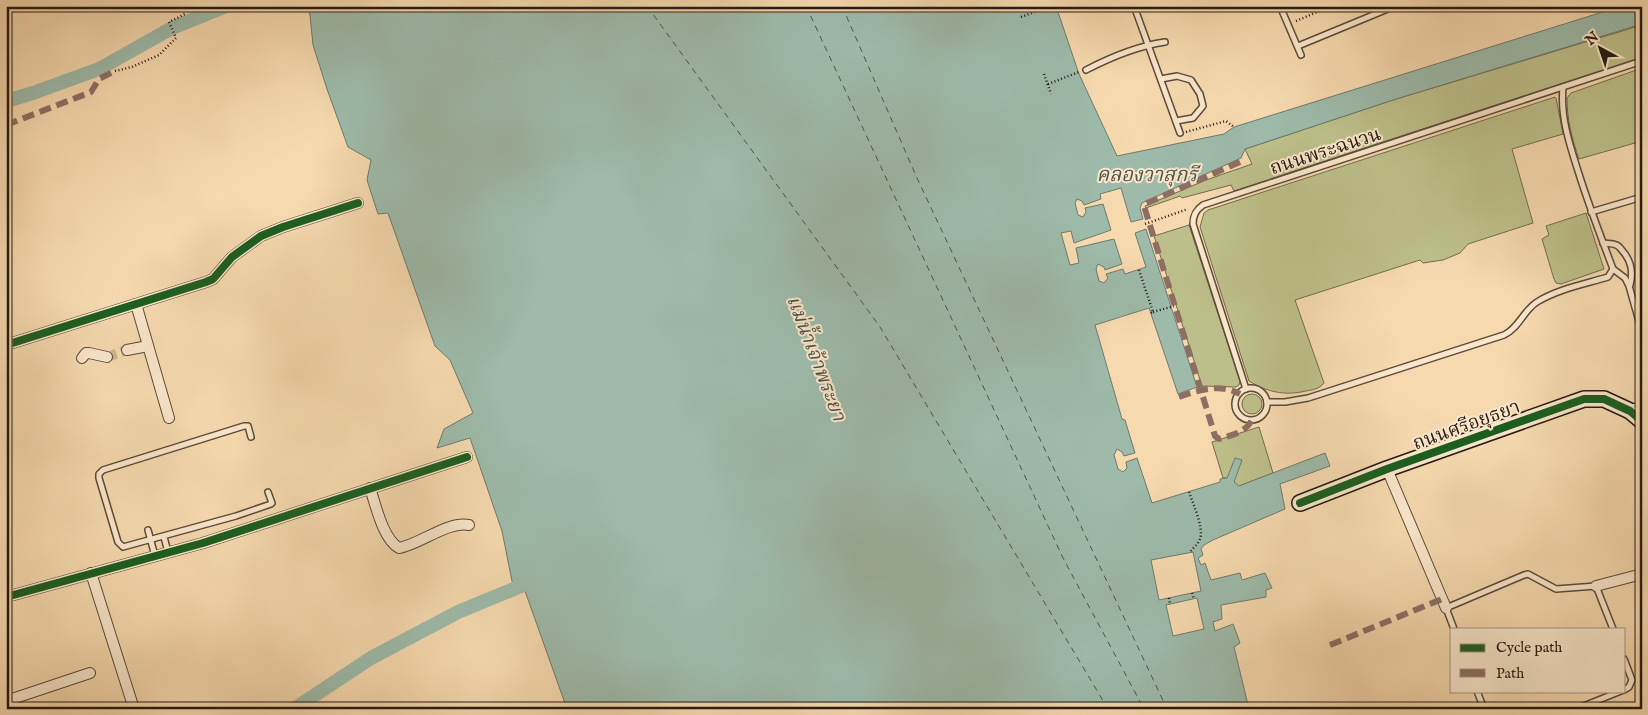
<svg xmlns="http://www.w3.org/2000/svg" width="1648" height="715" font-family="'IM FELL English','Noto Serif Thai',serif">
<rect width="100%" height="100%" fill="#f6d9af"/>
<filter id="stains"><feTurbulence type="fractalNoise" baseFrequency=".004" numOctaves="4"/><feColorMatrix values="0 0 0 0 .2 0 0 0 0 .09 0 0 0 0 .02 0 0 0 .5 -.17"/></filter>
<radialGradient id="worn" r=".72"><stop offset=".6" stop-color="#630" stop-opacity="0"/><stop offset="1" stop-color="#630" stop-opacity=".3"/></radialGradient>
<g fill="#bdbf8a" stroke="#726c4e">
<polygon points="1642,25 1642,57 1234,191 1231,185 1182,198 1180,196 1146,208 1145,206 1147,205 1206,180 1252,164 1245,149 1393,100"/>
<path d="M1642,68v73l-63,18c-7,-20 -12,-39 -12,-61l4,-5z"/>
<path d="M1555,97l1,1 7,36 -51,15 21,74 -65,21 -8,9 -17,7 -20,3 -3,-3 -125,40 29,83c-5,6 -11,7 -18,8 -21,5 -39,1 -57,-10l-49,-154 4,-14 4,-3z"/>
<polygon points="1586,213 1604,269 1561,284 1556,283 1554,279 1542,239 1549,235 1546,226"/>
<polygon points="1189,225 1240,381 1239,385 1236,387 1202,386 1154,236"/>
<circle cx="1252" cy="404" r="10"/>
<polygon points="1259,427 1273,473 1239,486 1227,478 1223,478 1212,442"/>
</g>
<path fill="#9dbaaa" stroke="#6e7a6d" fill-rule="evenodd" d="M307,6h749l23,68 38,82 107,-22 10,-7 388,-121h20v18l-249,76 -148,49 -4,9 -99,45 -2,5 3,11 -12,3 -10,-34 -21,6 1,5 -17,6 -2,-4 -5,-2 -2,4 3,12 5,2 3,-5 -1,-4 18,-4 8,26 -37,13 -3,-12 -10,2 9,32 9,-2 -3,-15 38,-9 8,25 -17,6 -1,-3 -6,-3 -2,5 3,12 5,2 4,-5 -2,-4 17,-5 2,5 21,-7 -11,-34 11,-4 51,158 -19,7 -29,-86 -54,17 27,94 3,1 10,33 -11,3 -2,-4 -5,-3 -3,6 4,14 5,3 4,-4 -1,-6 11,-4 15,45 68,-21v-3l7,-1 8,-20 7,2 -8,22 5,4 86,-33 5,13 -50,18 5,25 -72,31 -9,5 -3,4 2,6 -5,3 3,7 4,-2 6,17 29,-7 2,7 23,-7 7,15 -6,2v7l-45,8 1,14 -9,3 2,9 18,-7 7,19 -6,4 15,62h-682l-42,-118 -12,-5 -11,-55 -32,-93 -33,10 7,-19 29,-16 -23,-53 -15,-14 -47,-133 -10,1 -11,-34 4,-20 -23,-13 -21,-58 -14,-44 -3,-30zM1193,552l8,39 -42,9 -8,-40zM1197,598l7,31 -31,7 -7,-31z"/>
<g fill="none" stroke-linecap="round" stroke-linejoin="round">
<g stroke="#9dbaaa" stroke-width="14">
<polyline points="6,101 33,93 99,69 172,28 226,6"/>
<polyline points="294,709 371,658 458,612 533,581"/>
</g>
<g stroke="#505247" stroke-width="1" stroke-dasharray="6 5" stroke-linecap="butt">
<polyline points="647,6 880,327 1108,709"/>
<polyline points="806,6 1063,558 1144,709"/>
<polyline points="842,6 917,178 1167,709"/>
</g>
<polyline stroke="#cdb38f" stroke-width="10" stroke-dasharray="10 5" stroke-linecap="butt" points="107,357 127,350"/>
<g stroke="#5b4a38" stroke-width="8">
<g id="lane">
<polyline points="1134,6 1180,133"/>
<polyline points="1280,6 1301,55"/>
<polyline points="1298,46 1395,6"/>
<path d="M1086,70c25,-13 52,-24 79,-28"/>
<polyline points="1161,79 1177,76 1191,80 1200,94 1203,106 1193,118 1176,121"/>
<polyline points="1591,212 1642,197"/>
<path d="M1603,243c4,1 9,0 13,2 4,1 6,6 9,9 7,10 8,19 5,31"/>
<polyline points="1613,269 1625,278 1629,286 1642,332"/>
<circle cx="1251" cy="404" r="16"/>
<path d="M1246,389l-53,-165c0,-9 3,-14 10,-19l439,-144"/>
<path d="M1267,402h18l23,-4 196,-63c15,-7 19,-24 33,-33 21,-13 48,-18 71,-25l5,-8c-12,-32 -24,-63 -34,-95 -9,-28 -19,-57 -16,-87"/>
<polyline points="251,437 248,426 244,426 103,470 99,474 99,478 118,542 123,547 236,516 271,504 272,503 268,492"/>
<polyline points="148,530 155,556"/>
<polyline points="164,537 168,552"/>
<polyline points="1454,629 1446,608 1524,575 1528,574 1556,589 1596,586 1613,629"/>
<polyline points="1624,659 1632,680 1629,687 1624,690"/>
<polyline points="1477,691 1484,709"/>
<polyline points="1576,709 1621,691"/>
</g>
</g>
<g stroke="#5b4a38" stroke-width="12">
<g id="street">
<polyline points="136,304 169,418"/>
<polyline points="6,345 206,282 213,279 232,257 261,236 283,227 358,203"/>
<polyline points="127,350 148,346"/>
<polyline points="82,358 86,353 89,353 107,357"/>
<polyline points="1630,411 1642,406"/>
<polyline points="1387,469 1446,608"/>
<path d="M370,488c6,18 13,51 29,60 22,-4 48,-27 70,-23"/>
<polyline points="91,573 134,709"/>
<polyline points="1596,586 1642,574"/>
<polyline points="6,597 203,543 467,457"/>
<polyline points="6,701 90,673"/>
</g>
</g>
<g stroke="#271a11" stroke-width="18">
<polyline id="secondary" points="1300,503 1387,469 1584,399 1604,399 1630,411 1642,421"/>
</g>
<g stroke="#271a11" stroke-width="2.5" stroke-dasharray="1 2.5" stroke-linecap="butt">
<polyline points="1021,17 1050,6"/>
<polyline points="1296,21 1331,6"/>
<polyline points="115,71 132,67 159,55 176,38 169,22 185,14 182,6"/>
<polyline points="1044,74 1051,94"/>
<polyline points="1048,84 1079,72"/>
<polyline points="1186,132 1226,121 1234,127"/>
<polyline points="1145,224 1188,209"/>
<polyline points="1139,270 1153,312 1151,313"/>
<polyline points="1153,312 1174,306"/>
<path d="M1189,492c4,12 15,35 11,47 -2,5 -7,9 -10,13"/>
<polyline points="1192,593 1194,599"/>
<polyline points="1169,598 1170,604"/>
</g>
<use href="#lane" stroke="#f9e6cb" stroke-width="5"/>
<use href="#street" stroke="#f9e6cb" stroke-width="10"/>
<use href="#secondary" stroke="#f9e6cb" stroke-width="15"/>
<g stroke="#8d6e63" stroke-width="6" stroke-dasharray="12 6" stroke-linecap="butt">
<polyline points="6,125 91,92 99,79 115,71"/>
<path d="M1240,162l-95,42 -1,2 71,230 4,3c13,-4 26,-6 33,-19"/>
<path d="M1179,397c20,-7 41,-14 61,-3"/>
<polyline points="1330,645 1442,599"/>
</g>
<g stroke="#f9e6cb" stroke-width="11">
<g id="cycleway">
<polyline points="6,345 206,282 213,279 232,257 261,236 283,227 358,203"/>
<polyline points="1300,503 1387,469 1584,399 1604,399 1630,411 1642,421"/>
<polyline points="6,597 203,543 467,457"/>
</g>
</g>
<use href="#cycleway" stroke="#1b5e20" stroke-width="8"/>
</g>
<g text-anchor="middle" stroke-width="4" stroke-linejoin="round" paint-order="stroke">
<g font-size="19" fill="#271a11" stroke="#f9e6cb">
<text transform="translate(1325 150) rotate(-18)" y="7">ถนนพระฉนวน</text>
<text transform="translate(1466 424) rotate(-20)" y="7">ถนนศรีอยุธยา</text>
</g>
<g font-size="20" font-style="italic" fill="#505247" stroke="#f9e6cb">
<text x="1147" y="181">คลองวาสุกรี</text>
<text transform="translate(817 358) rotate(69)" y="7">แม่น้ำเจ้าพระยา</text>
</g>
</g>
<rect width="1648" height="715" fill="none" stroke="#f6d9af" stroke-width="25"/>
<rect x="8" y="8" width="1633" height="700" fill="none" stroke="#271a11" stroke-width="2.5"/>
<rect x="12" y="12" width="1623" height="690" fill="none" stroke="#271a11"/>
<rect x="1450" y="628" width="175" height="65" fill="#f9e6cb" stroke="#a59481"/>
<rect x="1460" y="644" width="25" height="8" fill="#1b5e20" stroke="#a59481"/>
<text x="1496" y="652" font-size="15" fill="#271a11">Cycle path</text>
<rect x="1460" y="669" width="25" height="8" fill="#8d6e63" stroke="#a59481"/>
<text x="1496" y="678" font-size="15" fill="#271a11">Path</text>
<g transform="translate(1600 48) rotate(320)" stroke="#f9e6cb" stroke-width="4" paint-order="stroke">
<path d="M0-4L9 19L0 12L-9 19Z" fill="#271a11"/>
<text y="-8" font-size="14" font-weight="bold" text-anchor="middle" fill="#271a11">N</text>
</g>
<rect width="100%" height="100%" filter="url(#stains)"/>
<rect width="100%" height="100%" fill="url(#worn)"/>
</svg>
